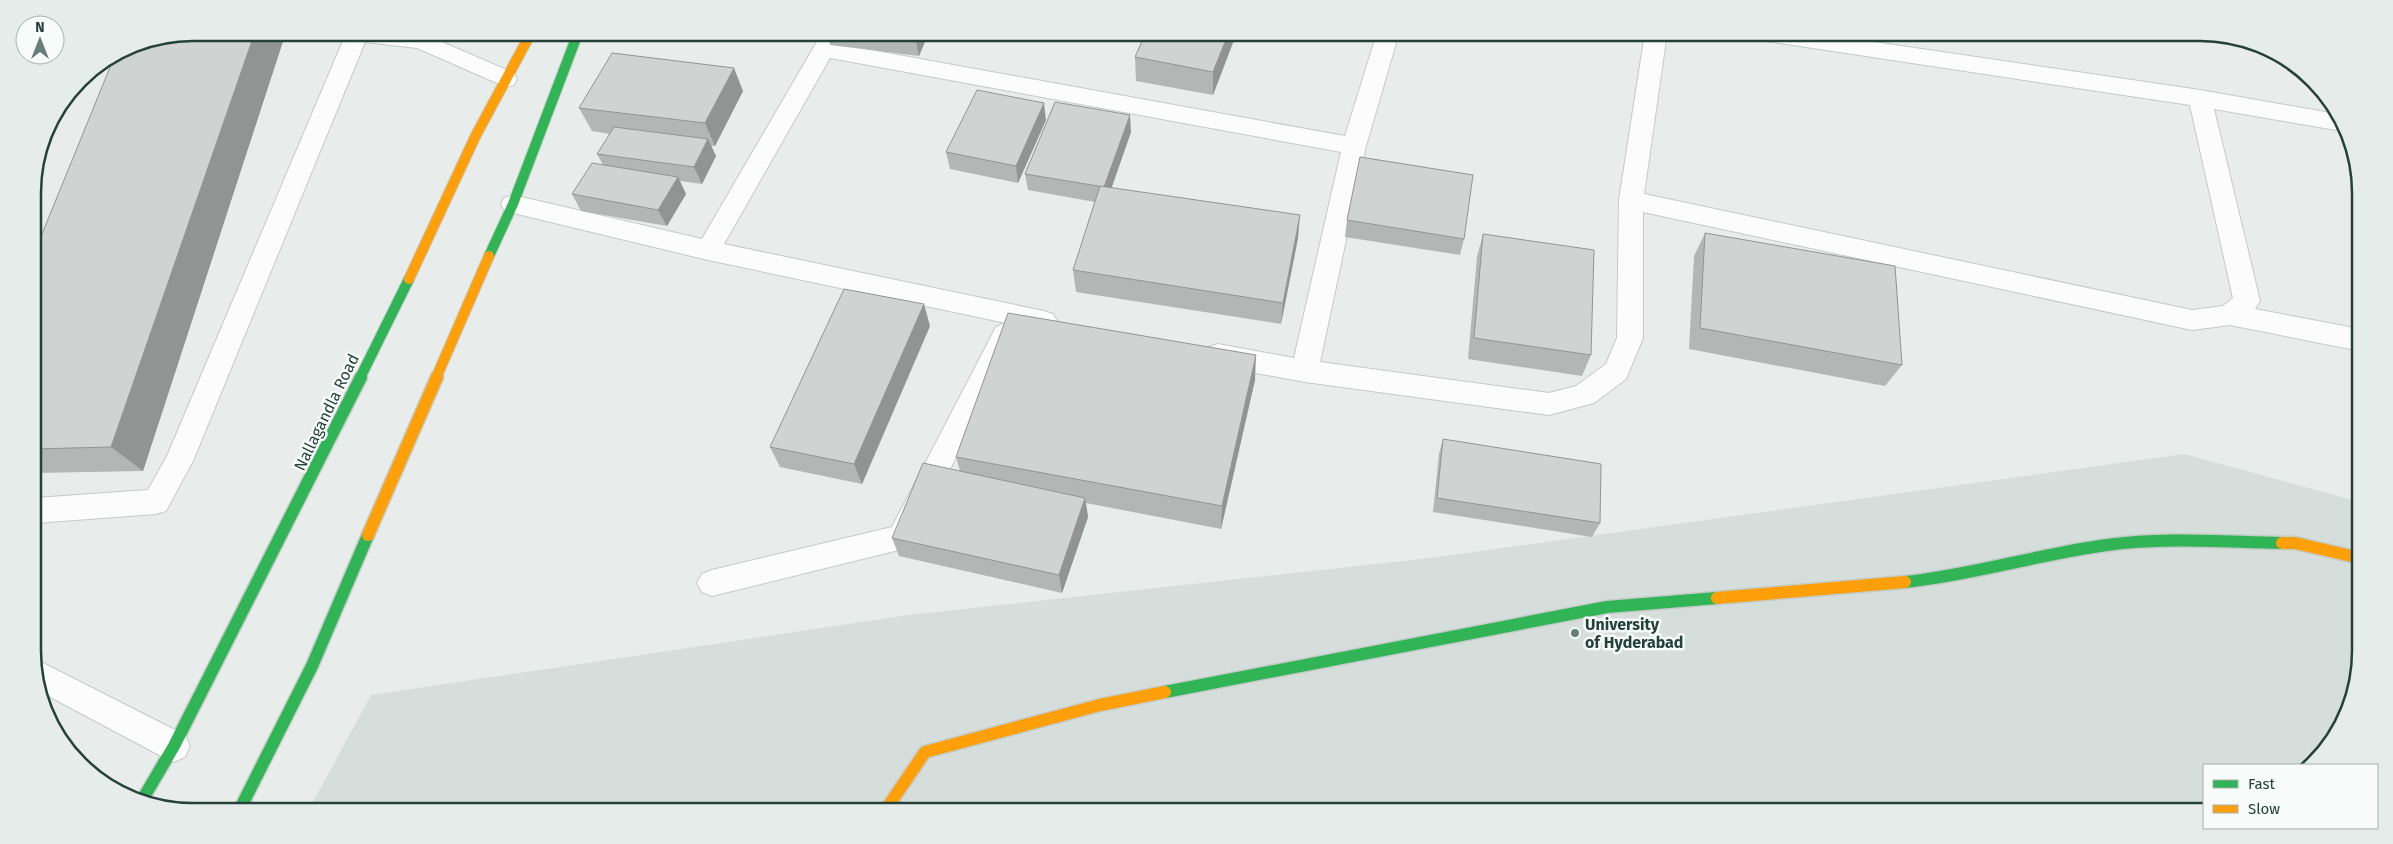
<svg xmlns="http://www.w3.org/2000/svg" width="2393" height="844" font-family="'Fira Sans',sans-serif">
<rect width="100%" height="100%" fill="#e8edeb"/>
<polygon fill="#d6dedb" points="2184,454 2360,502 2360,650 2352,702 2333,740 2310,765 2204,765 2204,811 308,811 371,695 909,615 1430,558"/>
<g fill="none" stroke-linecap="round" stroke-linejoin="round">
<g stroke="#c5cac8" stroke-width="2">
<g id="street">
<polygon points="343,33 421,33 514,73 517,79 514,85 506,87 417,48 365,42 193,461 166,511 156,514 35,523 35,498 148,490 167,456 345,36"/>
<polygon points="822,33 844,33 838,44 1345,136 1377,33 1399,33 1366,146 1320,362 1549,393 1576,386 1606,364 1617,338 1619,200 1645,33 1667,33 1644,194 2192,310 2223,306 2233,298 2190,105 1766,41 1758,38 1755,33 1813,33 2200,90 2337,114 2347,130 2342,131 2214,109 2260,301 2255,309 2360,329 2360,351 2230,325 2192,330 1643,212 1643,338 1626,379 1594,403 1549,415 1305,382 1218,366 1209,363 1205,355 1209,347 1218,344 1294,358 1341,152 830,58 724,244 1044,311 1053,314 1057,321 1053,328 1044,331 708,260 513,213 504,210 501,204 504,198 513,195 702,239"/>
<polygon points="1005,323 1014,327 1018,334 911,547 712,596 702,592 697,583 702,574 712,570 892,527 996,327"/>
<polygon points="35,659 185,735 190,746 185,757 174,762 163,757 41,692 36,682"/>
</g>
</g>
<g stroke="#c3cbc8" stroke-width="12">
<g id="fast-far1">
<polyline points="489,256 513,204 578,33"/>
<polyline points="360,378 409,279"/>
</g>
</g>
<g stroke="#c3cbc8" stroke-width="15">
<g id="fast">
<path d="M1905,582c68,-7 134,-28 202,-37 58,-8 117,-3 175,-2"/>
<polyline points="1165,692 1607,607 1717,598"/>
<polyline points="141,802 174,746 361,377"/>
<polyline points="239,811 312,666 368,535"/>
</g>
</g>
<g stroke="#c3cbc8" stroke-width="12">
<g id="slow-far1">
<polyline points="409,279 476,135 531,33"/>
<polyline points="436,378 489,256"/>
</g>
</g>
<g stroke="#c3cbc8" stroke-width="15">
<g id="slow">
<polyline points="368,535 437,377"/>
<polyline points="2282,543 2295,543 2360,558"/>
<polyline points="1717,598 1905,582"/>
<polyline points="885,811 925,752 1100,705 1165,692"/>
</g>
</g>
<use href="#street" fill="#fcfcfc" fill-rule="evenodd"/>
<use href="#fast-far1" stroke="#30b455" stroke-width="10"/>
<use href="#fast" stroke="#30b455" stroke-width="12"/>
<use href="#slow-far1" stroke="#ff9f0a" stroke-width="10"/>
<use href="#slow" stroke="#ff9f0a" stroke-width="12"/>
</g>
<g fill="#b2b6b5">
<polygon points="194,32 286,32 143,471 34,473 33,256"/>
<polygon points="773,32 798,32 796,35"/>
<polygon points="827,32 929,32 919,56 830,45"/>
<polygon points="1237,32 1213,95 1136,81 1135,57"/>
<polygon points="1288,32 1347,32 1345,41"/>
<polygon points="743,91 715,146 711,146 716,156 702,184 680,181 686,194 667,226 581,211 572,194 603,165 597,154 610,134 592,131 579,108"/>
<polygon points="1046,120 1018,183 950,169 946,152"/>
<polygon points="1131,132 1111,188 1298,238 1281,324 1076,292 1073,270 1095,202 1028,190 1025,174"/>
<polygon points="1347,220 1464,239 1460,255 1345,237"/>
<polygon points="1705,233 1902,365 1885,386 1689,349 1694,256"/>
<polygon points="1483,234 1591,355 1582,376 1468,359 1477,257"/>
<polygon points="930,326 862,484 780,467 770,447"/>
<polygon points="1255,380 1221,529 1086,503 1088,517 1062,593 899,556 892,538 960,471 956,457"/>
<polygon points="1443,439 1600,523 1592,537 1433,512 1439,454"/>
</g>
<g fill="#919493">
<polygon points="255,32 286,32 143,471 111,447"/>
<polygon points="914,32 929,32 919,56"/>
<polygon points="1229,32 1237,32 1213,95 1213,72"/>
<polygon points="734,68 743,91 715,146 705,123"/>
<polygon points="1044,103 1046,120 1018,183 1016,166"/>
<polygon points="1130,115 1131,132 1106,204 1104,187"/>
<polygon points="708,139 716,156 702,184 694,167"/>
<polygon points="678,177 686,194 667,226 658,210"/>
<polygon points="1300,215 1298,238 1281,324 1283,303"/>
<polygon points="924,304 930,326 862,484 854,464"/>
<polygon points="1256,355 1255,380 1221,529 1222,506"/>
<polygon points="1085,498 1088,517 1062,593 1059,575"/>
</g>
<g fill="#cfd4d2" stroke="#919493">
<polygon points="194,32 255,32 111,447 34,449 33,256 115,55 132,45"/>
<polygon points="1146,32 1229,32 1213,72 1135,57"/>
<polygon points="612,53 734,68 705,123 579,108"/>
<polygon points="977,90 1044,103 1016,166 946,152"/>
<polygon points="1055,102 1130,115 1104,187 1025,174"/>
<polygon points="614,127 708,139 694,167 597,154"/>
<polygon points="1360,157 1473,175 1464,239 1347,220"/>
<polygon points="592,163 678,177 658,210 572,194"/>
<polygon points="1100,186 1300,215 1283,303 1073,270"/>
<polygon points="1705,233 1895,266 1902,365 1700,328"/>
<polygon points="1483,234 1594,250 1591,355 1474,338"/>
<polygon points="844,289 924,304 854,464 770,447"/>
<polygon points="1008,313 1256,355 1222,506 956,457"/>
<polygon points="1443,439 1601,464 1600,523 1437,498"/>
<polygon points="923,463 1085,498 1059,575 892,538"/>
</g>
<circle fill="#697e78" stroke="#f7fbf9" stroke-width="2" cx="1575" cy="633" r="5"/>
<g text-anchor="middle" stroke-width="5" stroke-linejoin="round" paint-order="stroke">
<g font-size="16" fill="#24423a" stroke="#f7fbf9">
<text transform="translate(326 412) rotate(-64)" y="6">Nallagandla Road</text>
</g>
<g font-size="16" font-weight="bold" fill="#24423a" stroke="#f7fbf9" text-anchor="start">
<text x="1585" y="630">University<tspan x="1585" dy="18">of Hyderabad</tspan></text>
</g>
</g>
<path d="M0 0H2393V844H0ZM193 41H2200A152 152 0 0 1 2352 193V651A152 152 0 0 1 2200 803H193A152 152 0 0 1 41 651V193A152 152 0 0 1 193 41Z" fill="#e6ecea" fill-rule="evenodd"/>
<path fill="none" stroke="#24423a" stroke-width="2.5" d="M193 41H2200A152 152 0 0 1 2352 193V651A152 152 0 0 1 2200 803H193A152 152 0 0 1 41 651V193A152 152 0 0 1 193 41Z"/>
<rect x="2203" y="764" width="175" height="65" fill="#f7fbf9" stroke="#a3b1ad"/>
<rect x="2213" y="780" width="25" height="8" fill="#30b455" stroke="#a3b1ad"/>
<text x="2248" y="789" font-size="15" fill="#24423a">Fast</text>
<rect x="2213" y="805" width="25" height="8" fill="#ff9f0a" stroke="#a3b1ad"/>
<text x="2248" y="814" font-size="15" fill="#24423a">Slow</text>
<g transform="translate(40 40)"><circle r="24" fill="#f7fbf9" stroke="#a3b1ad"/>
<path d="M0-4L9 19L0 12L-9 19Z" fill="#697e78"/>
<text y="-8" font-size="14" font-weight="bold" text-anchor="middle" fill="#24423a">N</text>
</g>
</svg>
